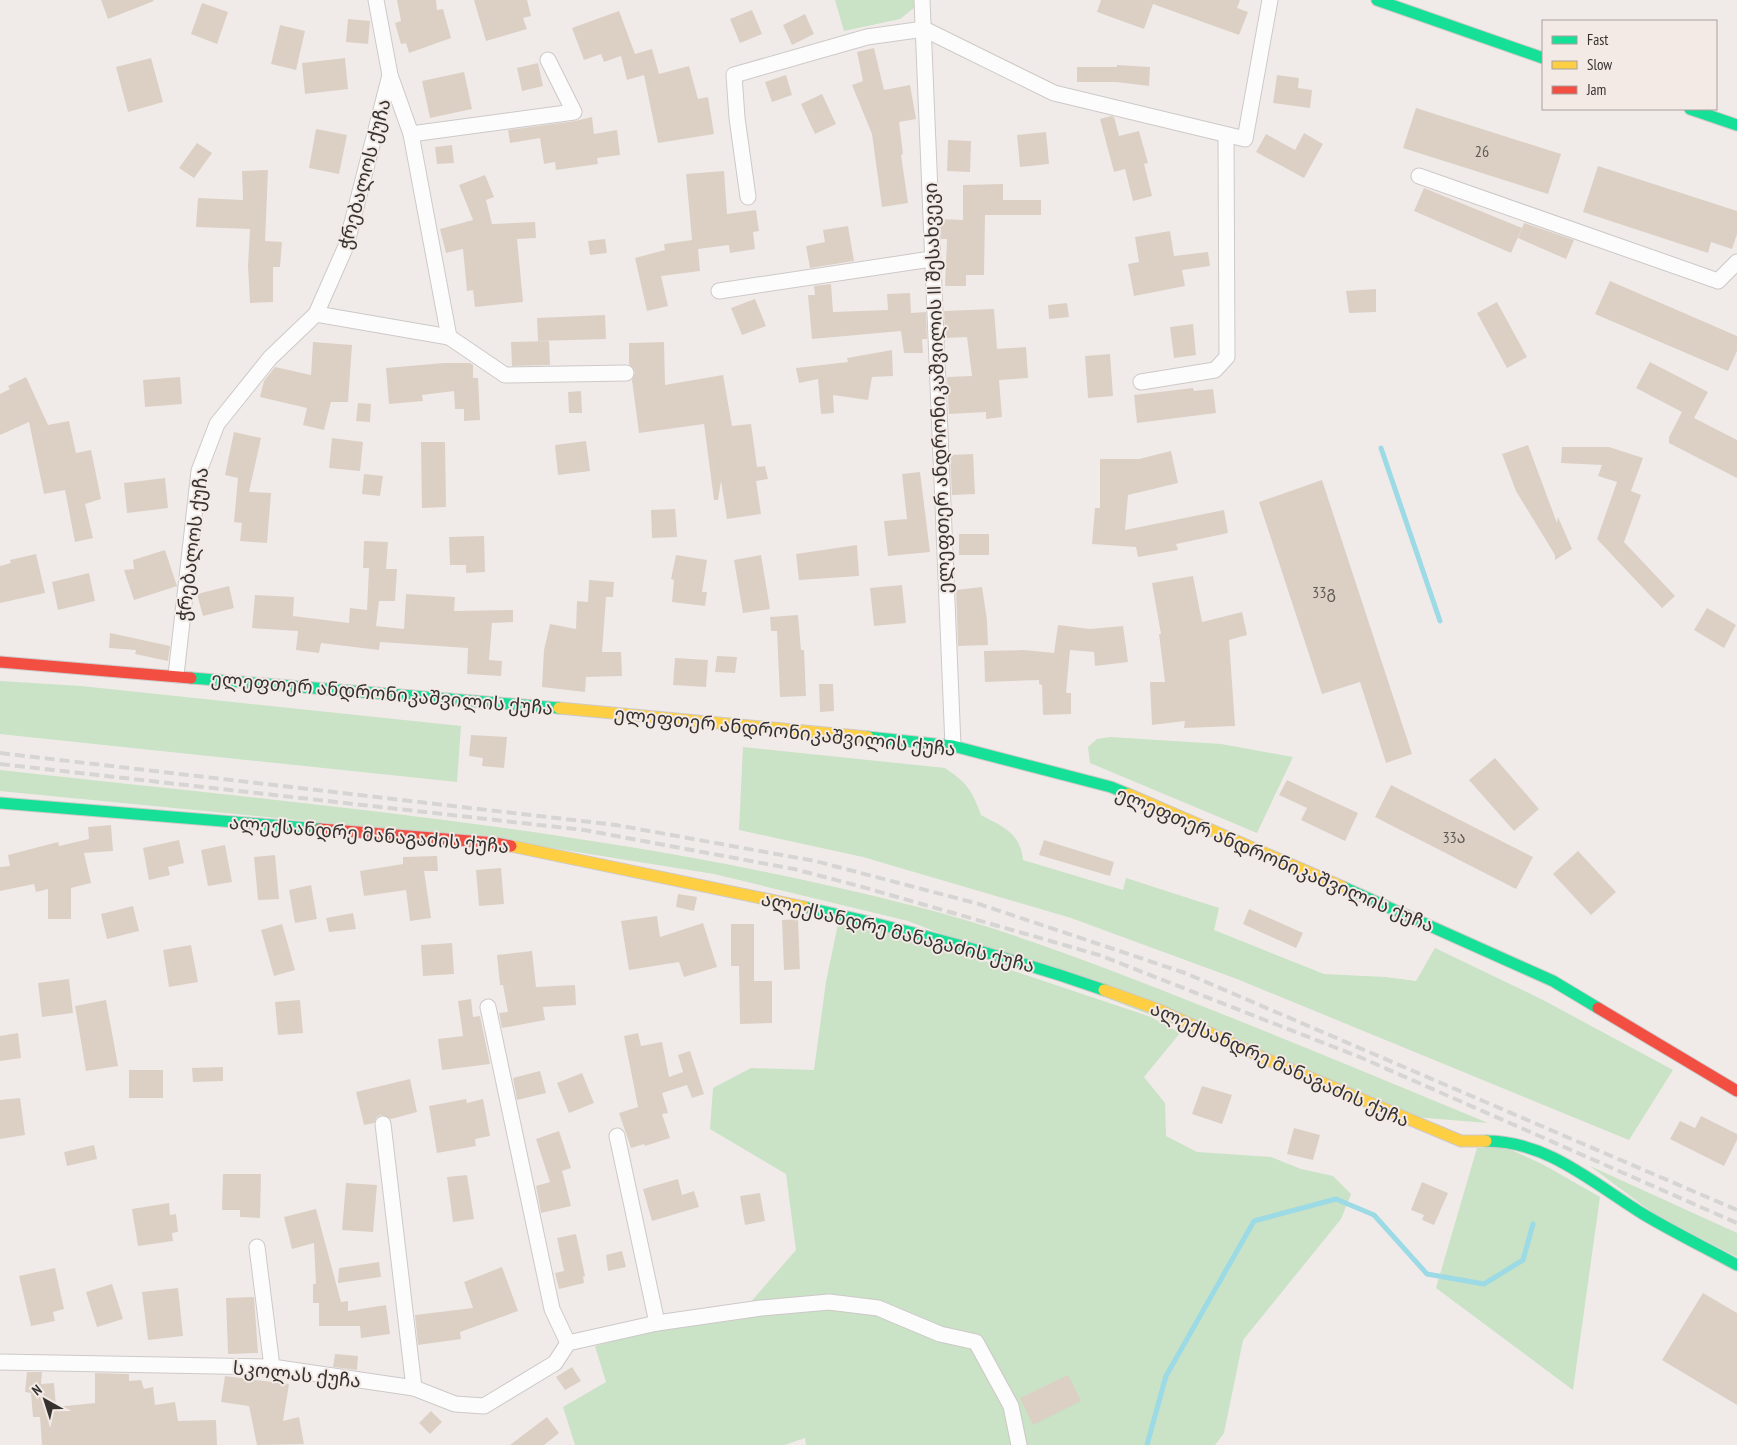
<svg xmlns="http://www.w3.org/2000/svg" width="1737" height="1445" font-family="'PT Sans Narrow','Noto Sans Georgian',sans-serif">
<rect width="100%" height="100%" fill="#f0ebe9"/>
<g fill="#cae2c5">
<polygon points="835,0 914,0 915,7 900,19 844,31"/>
<polygon points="0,681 81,686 461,726 457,782 0,734"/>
<polygon points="1110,737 1221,744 1293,757 1257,833 1090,763 1088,747 1097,739"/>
<path d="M743,747l202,21c22,15 27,22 36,47 22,12 39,17 42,45l100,30 3,-12 93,30 -5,22 110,44 61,3 31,4 19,-33 108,52 130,70 -44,70 -392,-161 -166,-61 -208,-61 -124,-27z"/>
<path d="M0,770c305,34 612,59 910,135 85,21 167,52 249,84 110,43 220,89 329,134l-74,-6 -506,-196 -194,-47 -212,-34 -502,-49z"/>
<polygon points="839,919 963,954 1151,1017 1180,1033 1144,1077 1165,1103 1166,1136 1197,1152 1271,1157 1301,1169 1333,1176 1351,1194 1341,1219 1243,1340 1224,1433 1215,1445 806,1445 805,1438 784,1445 575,1445 563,1407 606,1382 595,1346 653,1330 736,1319 796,1250 786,1174 710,1129 713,1088 751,1068 814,1070 826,982"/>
<polygon points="1505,1147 1544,1165 1600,1197 1573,1390 1436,1288 1477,1148"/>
<polygon points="1590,1166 1737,1233 1737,1257 1657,1216"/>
</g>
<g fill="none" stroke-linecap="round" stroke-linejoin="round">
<g stroke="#9cdae5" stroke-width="5">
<polyline points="1381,448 1440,621"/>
<polyline points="1147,1445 1166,1376 1254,1221 1336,1199 1374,1215 1427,1274 1484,1284 1523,1260 1533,1224"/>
</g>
</g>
<g fill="#dcd0c5">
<polygon points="101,0 153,0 154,1 108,19"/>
<polygon points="397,0 436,0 437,10 443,9 451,38 409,53 406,43 401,44 395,23 401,21"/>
<polygon points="474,0 527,0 531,16 523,18 527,29 486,41"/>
<polygon points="1101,0 1240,0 1237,8 1248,12 1239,35 1153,4 1144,29 1097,12"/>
<polygon points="202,3 228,12 217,44 191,34"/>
<polygon points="752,10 762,34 740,43 730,19"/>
<polygon points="619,11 635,54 652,49 659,74 689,66 698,99 708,97 714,134 658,143 644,75 627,80 621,56 604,62 601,54 584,60 572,28"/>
<polygon points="805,14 814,34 792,45 783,25"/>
<polygon points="348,19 370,21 368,44 346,42"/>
<polygon points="280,25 305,31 296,70 271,64"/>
<polygon points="874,48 884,90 910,85 916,119 899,122 903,154 901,155 908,203 882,207 872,134 852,85 863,81 857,52"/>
<polygon points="151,58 163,102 128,112 116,67"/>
<polygon points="345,58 348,89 305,94 302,63"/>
<polygon points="538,63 543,86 522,91 517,68"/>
<polygon points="1117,65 1150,67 1149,86 1116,82 1077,82 1077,67 1117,67"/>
<polygon points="464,72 472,109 430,118 422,81"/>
<polygon points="786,75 792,95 772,102 765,82"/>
<polygon points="1277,75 1299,78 1298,88 1312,90 1310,108 1273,103"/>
<polygon points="822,94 836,124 815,134 801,104"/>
<polygon points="1416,108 1561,154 1548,194 1403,148"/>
<polygon points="1111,116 1114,117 1119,136 1139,131 1148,163 1144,164 1152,196 1133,201 1125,169 1114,172 1100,119"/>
<polygon points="592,117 594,134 617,130 620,155 597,158 598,164 556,170 555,162 544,164 540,138 510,143 508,130 575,121"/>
<polygon points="316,129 347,135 339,174 309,168"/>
<polygon points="1046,132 1049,164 1020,167 1017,135"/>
<polygon points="1304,133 1323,144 1304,178 1256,152 1266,134 1295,150"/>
<polygon points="948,140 971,141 970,172 947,171"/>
<polygon points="197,143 212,153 194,178 179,168"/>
<polygon points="452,145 454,163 437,164 435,147"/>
<polygon points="1598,166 1737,211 1737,234 1732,249 1711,242 1708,253 1583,212"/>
<polygon points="268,170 265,241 282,242 280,267 273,267 273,302 250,303 248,266 250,229 196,227 198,198 243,200 242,171"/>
<polygon points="724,171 727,214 756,210 759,231 753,232 755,249 730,253 729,245 698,249 700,271 661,276 668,306 647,311 635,258 665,250 664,244 692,240 686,174"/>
<polygon points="485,175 494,197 486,200 492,224 535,222 536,238 517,239 523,302 475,307 473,290 467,291 463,249 446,253 440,229 473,220 459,185"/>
<polygon points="1003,184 1003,200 1041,200 1041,215 985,215 984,275 966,275 966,286 945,286 947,239 941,239 940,219 963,220 963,185"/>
<polygon points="1424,188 1522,228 1511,253 1414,211"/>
<polygon points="1524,223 1574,240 1566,259 1518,238"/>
<polygon points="848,226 854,261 810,268 806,246 825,242 823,230"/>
<polygon points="1170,231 1174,256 1208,252 1210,266 1182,270 1185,286 1134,296 1128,264 1139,262 1135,237"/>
<polygon points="605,239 607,253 590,255 588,241"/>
<polygon points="1610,281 1737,336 1737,351 1728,371 1595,314"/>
<polygon points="831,284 833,312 888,310 887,294 910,293 911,313 926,312 927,339 922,339 923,353 904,353 901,331 812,339 808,295 815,295 814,286"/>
<polygon points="1376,289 1376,312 1349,313 1346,291"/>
<polygon points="755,299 766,326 742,335 731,308"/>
<polygon points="1497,302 1527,357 1507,368 1477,313"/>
<polygon points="1067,303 1069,317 1049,319 1048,305"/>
<polygon points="994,309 997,349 1026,347 1028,378 999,380 1002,417 986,419 986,412 949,414 947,377 972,376 967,337 945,338 944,311"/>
<polygon points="605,315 606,339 538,341 537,318"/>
<polygon points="1193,324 1196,355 1174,358 1170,327"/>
<polygon points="549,341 550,365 512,366 511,342"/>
<polygon points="313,342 352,345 348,402 331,402 324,430 303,425 307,408 260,397 264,381 275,367 311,375"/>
<polygon points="664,342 665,385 723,375 732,426 751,424 757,467 765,466 768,479 756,481 761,514 727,519 721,481 718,500 714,500 704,424 639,433 632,380 635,372 629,364 629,343"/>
<polygon points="892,350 893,376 872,377 868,400 833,395 834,413 821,414 818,379 799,383 796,368 848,362 847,358"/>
<polygon points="1110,354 1113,396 1088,398 1085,356"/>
<polygon points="1650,362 1708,392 1694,418 1737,440 1737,478 1669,443 1669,437 1682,412 1636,388"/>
<polygon points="444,363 470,363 473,365 473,378 478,378 480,420 464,421 464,409 455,409 454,391 422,395 423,401 389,404 386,368"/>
<polygon points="26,377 48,425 69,421 76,453 91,450 101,499 85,504 93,538 75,542 65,490 44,494 29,422 0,435 0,394 10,389 8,386"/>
<polygon points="180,377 182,404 145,407 143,380"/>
<polygon points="1193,388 1194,391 1213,389 1216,413 1137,423 1134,395"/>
<polygon points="581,391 582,413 569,413 568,392"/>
<polygon points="358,403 371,404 370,422 356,421"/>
<polygon points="234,432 261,438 249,492 271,493 267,543 240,541 242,523 234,522 238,478 225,475"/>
<polygon points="332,438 363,442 360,471 329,468"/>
<polygon points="586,441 590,471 558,475 555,445"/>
<polygon points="421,442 445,442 446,507 422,508"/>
<polygon points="1528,445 1557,523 1558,517 1572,549 1555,560 1555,555 1516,491 1502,454"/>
<polygon points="1562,447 1609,447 1643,458 1631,491 1641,495 1624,542 1675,596 1662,608 1597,539 1617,482 1598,476 1602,465 1561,463"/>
<polygon points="1171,451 1178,483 1128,495 1125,530 1224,510 1228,533 1176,544 1178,550 1138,557 1136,547 1092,544 1095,508 1100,508 1100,459 1139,459"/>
<polygon points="973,454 975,494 952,495 950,455"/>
<polygon points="920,472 930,552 888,556 884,521 907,519 902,474"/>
<polygon points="364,474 383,476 380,496 362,494"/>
<polygon points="165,478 168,508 127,513 124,483"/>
<polygon points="1322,480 1412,754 1386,763 1360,682 1322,694 1259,502"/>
<polygon points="675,509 677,537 652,538 651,510"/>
<rect x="959" y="534" width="30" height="21"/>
<polygon points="484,536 485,572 466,573 466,565 450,565 449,537"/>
<polygon points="364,541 388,542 386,569 397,569 395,601 379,601 376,626 404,629 406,594 455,597 454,611 513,610 513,622 492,623 489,660 502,661 501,676 467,674 468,648 380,642 379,650 321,643 319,653 296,650 298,631 252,628 255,595 294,597 293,616 349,623 350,608 367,610 369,568 363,568"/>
<polygon points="857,545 859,576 799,580 796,554"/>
<polygon points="165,550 177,586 134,600 124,570 134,569 133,560"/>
<polygon points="36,554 45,593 0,603 0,566 11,563 10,560"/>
<polygon points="676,555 707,560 702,592 707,592 705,606 672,602 674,580 671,579"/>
<polygon points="761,555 770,609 743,613 734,560"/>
<polygon points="89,573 95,601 58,610 52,582"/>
<polygon points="1193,576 1202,622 1242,612 1247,635 1229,640 1235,726 1184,728 1185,721 1152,725 1150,682 1165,682 1159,634 1161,634 1152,583"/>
<polygon points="589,580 614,582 613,597 606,597 602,652 621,652 622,676 586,677 585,692 542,687 544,650 550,624 576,629 577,601 588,602"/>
<polygon points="902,585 906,623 874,626 870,588"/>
<polygon points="229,586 234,608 203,616 197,594"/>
<polygon points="982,587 987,620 988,645 958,646 956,590"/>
<polygon points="1707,608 1736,625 1724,648 1694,630"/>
<polygon points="798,615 801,650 804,650 806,696 780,697 777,631 771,631 770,617"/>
<polygon points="1058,625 1090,629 1123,626 1128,662 1095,666 1094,652 1070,650 1066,693 1071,693 1071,714 1043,715 1042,685 1039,684 1039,680 985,682 984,651 1024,650 1054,653"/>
<polygon points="110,633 170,646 168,661 135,654 136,650 109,648"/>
<polygon points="717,656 737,657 735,673 715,672"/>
<polygon points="675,658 708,660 706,687 673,685"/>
<polygon points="819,684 833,684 834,711 820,712"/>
<polygon points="471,735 507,737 504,768 482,766 483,758 469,756"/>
<polygon points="1495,758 1539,809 1514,831 1469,780"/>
<polygon points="1287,780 1358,813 1345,841 1301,820 1307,808 1279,795"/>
<polygon points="1391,785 1533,857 1516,889 1375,817"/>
<polygon points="111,825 113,851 84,853 91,883 71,888 71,919 48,919 48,889 36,892 34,884 0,891 0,867 10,866 8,855 58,842 59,846 89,839 88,827"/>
<polygon points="179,840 184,863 168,867 170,875 149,880 143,848"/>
<polygon points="1044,840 1114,862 1110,876 1039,855"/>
<polygon points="225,845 232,882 208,886 201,850"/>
<polygon points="1578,851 1616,892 1591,915 1553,874"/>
<polygon points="275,855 279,899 258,900 254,857"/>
<polygon points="437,856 438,871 424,871 431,918 410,921 406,890 364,896 360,871 403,864 403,857"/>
<polygon points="501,868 504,904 479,906 476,870"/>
<polygon points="311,885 317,919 295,923 289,890"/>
<polygon points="678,894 697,897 694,911 676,907"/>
<polygon points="133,906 139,931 107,939 101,914"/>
<polygon points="1249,909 1303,933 1296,948 1243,924"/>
<polygon points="353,913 356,929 329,932 326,918"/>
<polygon points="657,916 660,937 703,923 717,967 684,977 679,962 629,970 621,921"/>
<polygon points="798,919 800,969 784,970 782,920"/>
<polygon points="282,924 295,970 274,976 261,930"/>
<polygon points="731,924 754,924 754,981 772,981 772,1023 740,1024 739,966 731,966"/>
<polygon points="452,943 454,974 423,976 421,945"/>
<polygon points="191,945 198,982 169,987 163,950"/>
<polygon points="532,951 536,987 575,985 576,1005 543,1007 545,1020 502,1028 499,1013 508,1012 503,985 500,985 497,955"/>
<polygon points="69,979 73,1013 42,1017 38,983"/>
<polygon points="471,999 473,1017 480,1016 490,1064 442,1070 438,1039 463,1036 458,1001"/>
<polygon points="106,1000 118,1066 86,1071 75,1006"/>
<polygon points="300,1000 303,1033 278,1035 275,1002"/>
<polygon points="18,1033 21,1058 0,1061 0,1036"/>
<polygon points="638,1033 641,1046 662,1042 669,1077 683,1072 678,1055 690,1051 704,1094 692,1098 687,1085 662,1093 668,1113 662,1114 670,1138 645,1146 644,1144 631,1148 619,1113 638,1107 624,1036"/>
<polygon points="223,1067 223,1081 193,1082 192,1068"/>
<rect x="129" y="1070" width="34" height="28"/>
<polygon points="540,1071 546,1093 517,1100 513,1078"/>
<polygon points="582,1073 594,1103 569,1113 557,1083"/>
<polygon points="410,1079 417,1112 391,1119 381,1115 377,1117 374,1123 364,1125 356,1092"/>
<polygon points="1202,1086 1232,1095 1222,1124 1192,1114"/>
<polygon points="20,1098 25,1135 0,1139 0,1100"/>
<polygon points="466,1099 467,1103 483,1099 490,1136 475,1139 476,1146 437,1153 429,1106"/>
<polygon points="1701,1116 1737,1134 1737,1140 1724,1166 1670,1139 1680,1121 1695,1128"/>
<polygon points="1294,1128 1320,1135 1313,1160 1287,1154"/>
<polygon points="559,1131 571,1168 562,1171 571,1206 541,1213 536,1186 550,1182 536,1139"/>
<polygon points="94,1145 97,1159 67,1166 64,1152"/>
<polygon points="223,1174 261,1174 260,1218 240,1217 240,1210 222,1210"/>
<polygon points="467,1175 474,1219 453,1222 447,1177"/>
<polygon points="678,1179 682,1195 694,1191 699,1207 652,1221 643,1189"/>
<polygon points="1422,1182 1448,1193 1434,1225 1422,1220 1424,1215 1411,1210"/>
<polygon points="346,1183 377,1185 373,1232 342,1230"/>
<polygon points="760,1193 765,1221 745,1225 740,1196"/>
<polygon points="169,1203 170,1215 176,1214 178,1232 172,1233 173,1241 138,1246 132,1209"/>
<polygon points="316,1209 341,1302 348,1301 348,1311 386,1305 390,1334 361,1338 360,1326 319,1326 319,1303 313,1303 313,1284 316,1284 314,1243 292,1249 284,1217"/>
<polygon points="576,1234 585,1276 583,1277 584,1283 559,1289 555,1273 564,1271 557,1238"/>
<polygon points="622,1251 626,1267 608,1271 606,1255"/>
<polygon points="379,1262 381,1277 338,1283 339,1268"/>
<polygon points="502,1267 518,1311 460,1332 461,1339 418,1345 415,1315 473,1308 464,1282"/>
<polygon points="55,1268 64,1309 53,1312 55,1321 31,1326 19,1276"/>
<polygon points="112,1284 123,1319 97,1327 86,1292"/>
<polygon points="178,1288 183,1336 148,1340 142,1292"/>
<polygon points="1703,1293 1737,1313 1737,1405 1662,1360"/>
<polygon points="254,1297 258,1353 228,1354 226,1298"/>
<polygon points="335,1354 358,1356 357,1370 333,1367"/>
<polygon points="572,1367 581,1381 565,1390 556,1377"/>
<polygon points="27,1372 42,1372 41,1384 54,1383 56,1407 95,1403 95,1373 129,1374 129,1381 141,1380 144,1389 153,1387 155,1405 175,1402 178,1421 216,1420 217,1445 42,1445 40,1417 33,1417 31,1393 25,1392"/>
<polygon points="1068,1375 1081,1401 1033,1425 1020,1398"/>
<polygon points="225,1376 289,1384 283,1421 299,1417 304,1444 257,1445 249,1406 221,1402"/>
<polygon points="431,1411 442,1422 430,1434 419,1423"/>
<polygon points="547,1417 559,1433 544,1445 510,1445"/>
</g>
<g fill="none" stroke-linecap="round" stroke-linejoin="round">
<g stroke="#cdc9c8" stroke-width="17">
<g id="street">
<polyline points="922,0 953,746"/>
<polyline points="390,75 411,134 449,337"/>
<polyline points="411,134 574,112 548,60"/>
<polyline points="1419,176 1718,281 1737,262"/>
<polyline points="748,197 737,118 734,75 867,37 924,29 1054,93 1245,139 1270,0"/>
<polyline points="719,291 931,259"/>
<polyline points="316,314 449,337 505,375 626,373"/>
<polyline points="1141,382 1215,370 1227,357 1226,136"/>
<polyline points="176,675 199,471 217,424 270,358 316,314 346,246 390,75 376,0"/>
<polyline points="488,1007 552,1309 568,1343"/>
<polyline points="383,1124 414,1388"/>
<polyline points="617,1136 657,1323"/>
<polyline points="257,1247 272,1367"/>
<polyline points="0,1362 272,1367 414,1388 455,1404 484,1406 555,1363 568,1343 657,1323 761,1308 829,1302 878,1308 940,1334 976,1342 1011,1406 1019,1445"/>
</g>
</g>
<g stroke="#cdc9c8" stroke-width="13">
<g id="fast">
<polyline points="1377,0 1543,58"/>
<polyline points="1690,109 1737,125"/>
<polyline points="191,678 559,708"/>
<polyline points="868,737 953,746 1111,787 1128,794"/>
<polyline points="0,803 320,829"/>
<polyline points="1343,887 1553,981 1598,1008"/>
<path d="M804,907c101,22 202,49 300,83"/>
<path d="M1486,1141c61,0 107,42 157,73 30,18 63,34 94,51"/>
</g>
</g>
<g stroke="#cdc9c8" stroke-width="13">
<g id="slow">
<polyline points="559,708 868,737"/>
<polyline points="1128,794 1343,887"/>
<polyline points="511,846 804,907"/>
<polyline points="1104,990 1157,1009 1273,1062 1461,1141 1486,1141"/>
</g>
</g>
<g stroke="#cdc9c8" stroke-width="13">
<g id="jam">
<polyline points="0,662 191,678"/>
<polyline points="320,829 495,843 511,846"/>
<polyline points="1598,1008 1737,1091"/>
</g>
</g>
<use href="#street" stroke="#fdfcfc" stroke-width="15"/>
<use href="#fast" stroke="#16e098" stroke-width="11"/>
<use href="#slow" stroke="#ffcf43" stroke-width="11"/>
<use href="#jam" stroke="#f24e42" stroke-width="11"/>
<g stroke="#d6d5d4" stroke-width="4" stroke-dasharray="10 5" stroke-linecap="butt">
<polyline points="0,753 616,825 815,861 979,904 1185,973 1737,1210"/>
<polyline points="0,764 584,830 794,869 859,886 1099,955 1362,1058 1737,1223"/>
</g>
</g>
<g text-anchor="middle" stroke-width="4" stroke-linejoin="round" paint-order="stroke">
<g font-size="16" fill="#5f5a55">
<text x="1482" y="157">26</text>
<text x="1324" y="598">33გ</text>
<text x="1454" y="843">33ა</text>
</g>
<g font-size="19" fill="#353230" stroke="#f3eae6">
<text transform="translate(364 174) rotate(-75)" y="7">ჭრებალოს ქუჩა</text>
<text transform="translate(937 388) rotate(-92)" y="7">ელეფთერ ანდრონიკაშვილის II შესახვევი</text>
<text transform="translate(192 544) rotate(-83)" y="7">ჭრებალოს ქუჩა</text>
<text transform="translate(382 693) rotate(5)" y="7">ელეფთერ ანდრონიკაშვილის ქუჩა</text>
<text transform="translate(785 731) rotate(6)" y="7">ელეფთერ ანდრონიკაშვილის ქუჩა</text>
<text transform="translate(369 834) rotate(5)" y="7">ალექსანდრე მანაგაძის ქუჩა</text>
<text transform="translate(1275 859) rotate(23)" y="7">ელეფთერ ანდრონიკაშვილის ქუჩა</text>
<text transform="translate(898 932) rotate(14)" y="7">ალექსანდრე მანაგაძის ქუჩა</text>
<text transform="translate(1280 1064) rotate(24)" y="7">ალექსანდრე მანაგაძის ქუჩა</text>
<text transform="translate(297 1374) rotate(6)" y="7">სკოლას ქუჩა</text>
</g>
</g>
<rect x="1542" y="20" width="175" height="90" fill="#f3eae6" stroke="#a7a09d"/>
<rect x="1552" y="36" width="25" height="8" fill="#16e098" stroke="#a7a09d"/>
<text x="1587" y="45" font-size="15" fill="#353230">Fast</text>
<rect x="1552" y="61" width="25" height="8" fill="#ffcf43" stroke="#a7a09d"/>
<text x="1587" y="70" font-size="15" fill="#353230">Slow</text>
<rect x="1552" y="86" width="25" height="8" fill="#f24e42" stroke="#a7a09d"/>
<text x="1587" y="95" font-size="15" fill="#353230">Jam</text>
<g transform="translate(45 1400) rotate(321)" stroke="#f3eae6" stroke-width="4" paint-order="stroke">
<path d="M0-4L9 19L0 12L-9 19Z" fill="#353230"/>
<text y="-8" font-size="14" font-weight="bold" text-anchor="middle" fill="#353230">N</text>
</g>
</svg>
